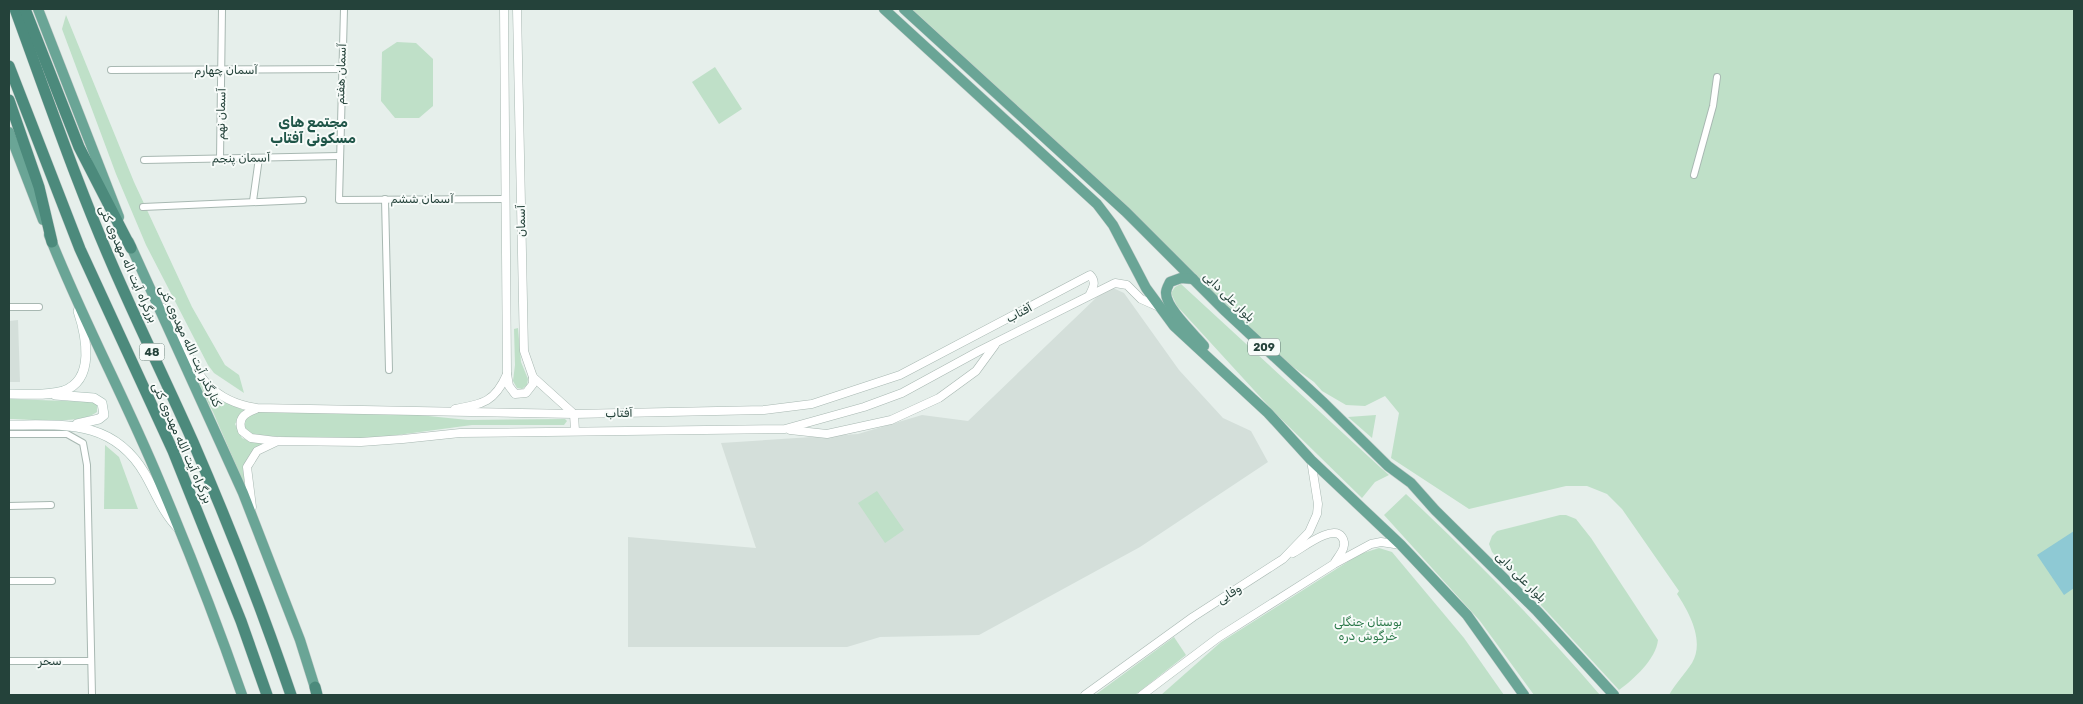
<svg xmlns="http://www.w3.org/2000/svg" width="2083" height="704" font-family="Rubik,'Noto Sans Arabic',sans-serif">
<rect width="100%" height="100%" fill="#e6efeb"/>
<g fill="#d4dfda">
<polygon points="1113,288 1124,293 1179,370 1223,418 1251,431 1268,462 1140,547 979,635 880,637 847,647 628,647 628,537 756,548 721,443 858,434 922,415 968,421 1097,297"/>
<polygon points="18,320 20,382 9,382 9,321"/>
</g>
<g fill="#bfe0c8">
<path d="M912,9h1162v686h-405c6,-11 16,-21 23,-32 13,-22 -3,-51 -15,-69l2,-3 -57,-82 -15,-15 -20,-8h-21l-97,23 -78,-51 8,-45 -14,-17 -20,10 -19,-1 -24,-14 -8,-9 -39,-28 -202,-197z"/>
<polygon points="66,15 134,182 192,307 225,365 239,375 244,393 214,373 208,365 146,245 116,174 62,29"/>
<polygon points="397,42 416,43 433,59 433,106 419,118 395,118 381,101 382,52"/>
<polygon points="715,67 742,109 719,124 692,82"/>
<polygon points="1181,284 1381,468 1389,475 1375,482 1362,498 1274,412 1177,306 1171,293 1175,287"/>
<polygon points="518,328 521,362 528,379 527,385 522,389 517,388 513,381 515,365 514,329"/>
<path d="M182,351c20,33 25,45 62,59l-9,14 7,14 8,3 21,1c-28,7 -30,27 -23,51l-35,-81z"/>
<path d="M9,399l86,3 2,3v7c-16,13 -66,7 -88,7z"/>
<polygon points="264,411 389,412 468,420 565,419 567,421 564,425 472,425 375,438 317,439 252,435 245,430 245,419 256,412"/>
<polygon points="1376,415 1372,438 1348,417"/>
<polygon points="105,445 119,457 138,509 104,509"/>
<polygon points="877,491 904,530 885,543 858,503"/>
<path d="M1406,494c68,64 133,130 194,201h-66l-54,-74 -96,-106z"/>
<path d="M1560,515h6l10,4 15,19 67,102c-2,19 -24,39 -39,50l-127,-138 -3,-8 3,-8 5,-5z"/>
<polygon points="1379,548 1392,552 1464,638 1504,695 1161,695 1221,642 1360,554"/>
<polygon points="1174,637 1186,655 1135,695 1095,695"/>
</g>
<polygon fill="#8ec9d4" points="2074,531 2074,588 2064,595 2037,555"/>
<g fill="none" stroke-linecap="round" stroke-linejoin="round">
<g stroke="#a8b8b2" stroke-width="8">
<g id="minor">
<polyline points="344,9 339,200 505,199"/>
<polyline points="111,70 341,69"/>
<polyline points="220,159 222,9"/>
<polyline points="144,160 339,156"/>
<polyline points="1694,175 1713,106 1717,77"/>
<polyline points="385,199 389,370"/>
<polyline points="253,201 259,158"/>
<polyline points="143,207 303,200"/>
<polyline points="9,307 39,307"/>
<polyline points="9,434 67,434 83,443 87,465 92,695"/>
<polyline points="9,506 51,505"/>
<polyline points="9,581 52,581"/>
<polyline points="9,661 90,661"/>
</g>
</g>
<g stroke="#a8b8b2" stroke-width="9">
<g id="tertiary">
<polyline points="504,9 507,374 509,386 515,394 526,393 533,384 533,377"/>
<polyline points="517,9 524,351 533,377 574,414 575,431"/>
<path d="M163,308c29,45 32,91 94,100l317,6 190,-4 48,-6 88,-29 190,-100c6,6 4,11 0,19"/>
<path d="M256,409c-11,4 -19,9 -14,22l9,7 25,3"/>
<path d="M455,409c28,-5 40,-7 52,-35"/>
<polyline points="790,430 827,434 891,420 939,398 976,371 995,345"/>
<polyline points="252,507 247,467 257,451 278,441 361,442 403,439 460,433 785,429 864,407 902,393 979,351 1115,283 1127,285 1141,299 1159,307"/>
<path d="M1293,553c11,-6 40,-29 49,-16 6,9 -2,17 -7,25"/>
<polyline points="1085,695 1193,617 1283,559 1309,532 1317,514 1318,504 1311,460"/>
<polyline points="1142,695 1219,637 1334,564 1371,544 1381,542 1401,545"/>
</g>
</g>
<g stroke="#a4bbb3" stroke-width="10">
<g id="secondary">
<path d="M9,394c18,0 37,2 54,-3 33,-11 23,-56 15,-80"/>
<polyline points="55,395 94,398 102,403 104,415 99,419 77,424"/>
<path d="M9,425c55,0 104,-6 136,49 11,19 18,39 34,55"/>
</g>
</g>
<g stroke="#c2cac8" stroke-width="11">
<g id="primary">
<polyline points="38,9 119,217"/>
<polyline points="884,9 1097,204 1113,225 1146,288 1174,326 1268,413 1311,460 1401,545 1467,615 1524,695"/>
<polyline points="904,9 1126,212 1224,310 1324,403 1388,466 1411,483 1435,510 1537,611 1614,695"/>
<polyline points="9,132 43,220"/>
<path d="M49,235c33,84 76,163 110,245 30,71 58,143 83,215"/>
<polyline points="129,242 243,493 300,640 317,694"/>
<path d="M1193,279l-12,-1 -11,4c-2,4 -4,7 -4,11 0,15 28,41 38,53"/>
</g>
</g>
<g stroke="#c2cac8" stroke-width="12">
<g id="trunk">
<path d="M15,9c34,93 66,187 107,278 23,52 48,103 71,155 36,83 69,167 98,253"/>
<polyline points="25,9 79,147 131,248"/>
<polyline points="9,66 80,249 173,451 241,621 267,695"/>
<polyline points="9,100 39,187 52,242"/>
<polyline points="315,687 317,695"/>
</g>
</g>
<use href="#minor" stroke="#fff" stroke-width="6"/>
<use href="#tertiary" stroke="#fff" stroke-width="8"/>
<use href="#secondary" stroke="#fff" stroke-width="9"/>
<use href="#primary" stroke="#6aa596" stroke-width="10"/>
<use href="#trunk" stroke="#4c8a7c" stroke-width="11"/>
</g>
<g text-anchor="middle" stroke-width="4" stroke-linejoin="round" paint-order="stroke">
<g fill="#f7fbf9" stroke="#637a73" stroke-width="1">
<rect x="1248" y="338.5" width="32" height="17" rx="4"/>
<rect x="139.5" y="343.5" width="25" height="17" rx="4"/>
</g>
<g font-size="11" font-weight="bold" fill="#24423a">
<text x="1264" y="351">209</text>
<text x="152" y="356">48</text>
</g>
<g font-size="12" fill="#24423a" stroke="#f7fbf9">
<text x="226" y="74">آسمان چهارم</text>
<text transform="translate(341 74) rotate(-88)" y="4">آسمان هفتم</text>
<text transform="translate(221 114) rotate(-89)" y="4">آسمان نهم</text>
<text transform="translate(241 158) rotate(-1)" y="4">آسمان پنجم</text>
<text x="422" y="203">آسمان ششم</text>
<text transform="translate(521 221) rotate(-91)" y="4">آسمان</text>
<text transform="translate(128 264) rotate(66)" y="4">بزرگراه آیت اله مهدوی کنی</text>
<text transform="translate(1229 297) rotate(44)" y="4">بلوار علی دایی</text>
<text transform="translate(1019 313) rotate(-28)" y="4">آفتاب</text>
<text transform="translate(190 346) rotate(65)" y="4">کنارگذر آیت الله مهدوی کنی</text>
<text transform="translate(619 413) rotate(-1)" y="4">آفتاب</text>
<text transform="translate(182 443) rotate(66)" y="4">بزرگراه آیت الله مهدوی کنی</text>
<text transform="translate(1521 577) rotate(45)" y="4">بلوار علی دایی</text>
<text transform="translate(1229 594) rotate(-33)" y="4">وفایی</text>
<text x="50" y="665">سحر</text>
</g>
<g font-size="12" fill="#2d7a4b" stroke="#f7fbf9">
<text x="1368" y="626">بوستان جنگلی<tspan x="1368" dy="14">خرگوش دره</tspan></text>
</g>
<g font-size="14" font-weight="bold" fill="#1f5548" stroke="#f7fbf9">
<text x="313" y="127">مجتمع های<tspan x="313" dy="16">مسکونی آفتاب</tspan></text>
</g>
</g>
<rect width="2083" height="704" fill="none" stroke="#24423a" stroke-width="20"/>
</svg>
